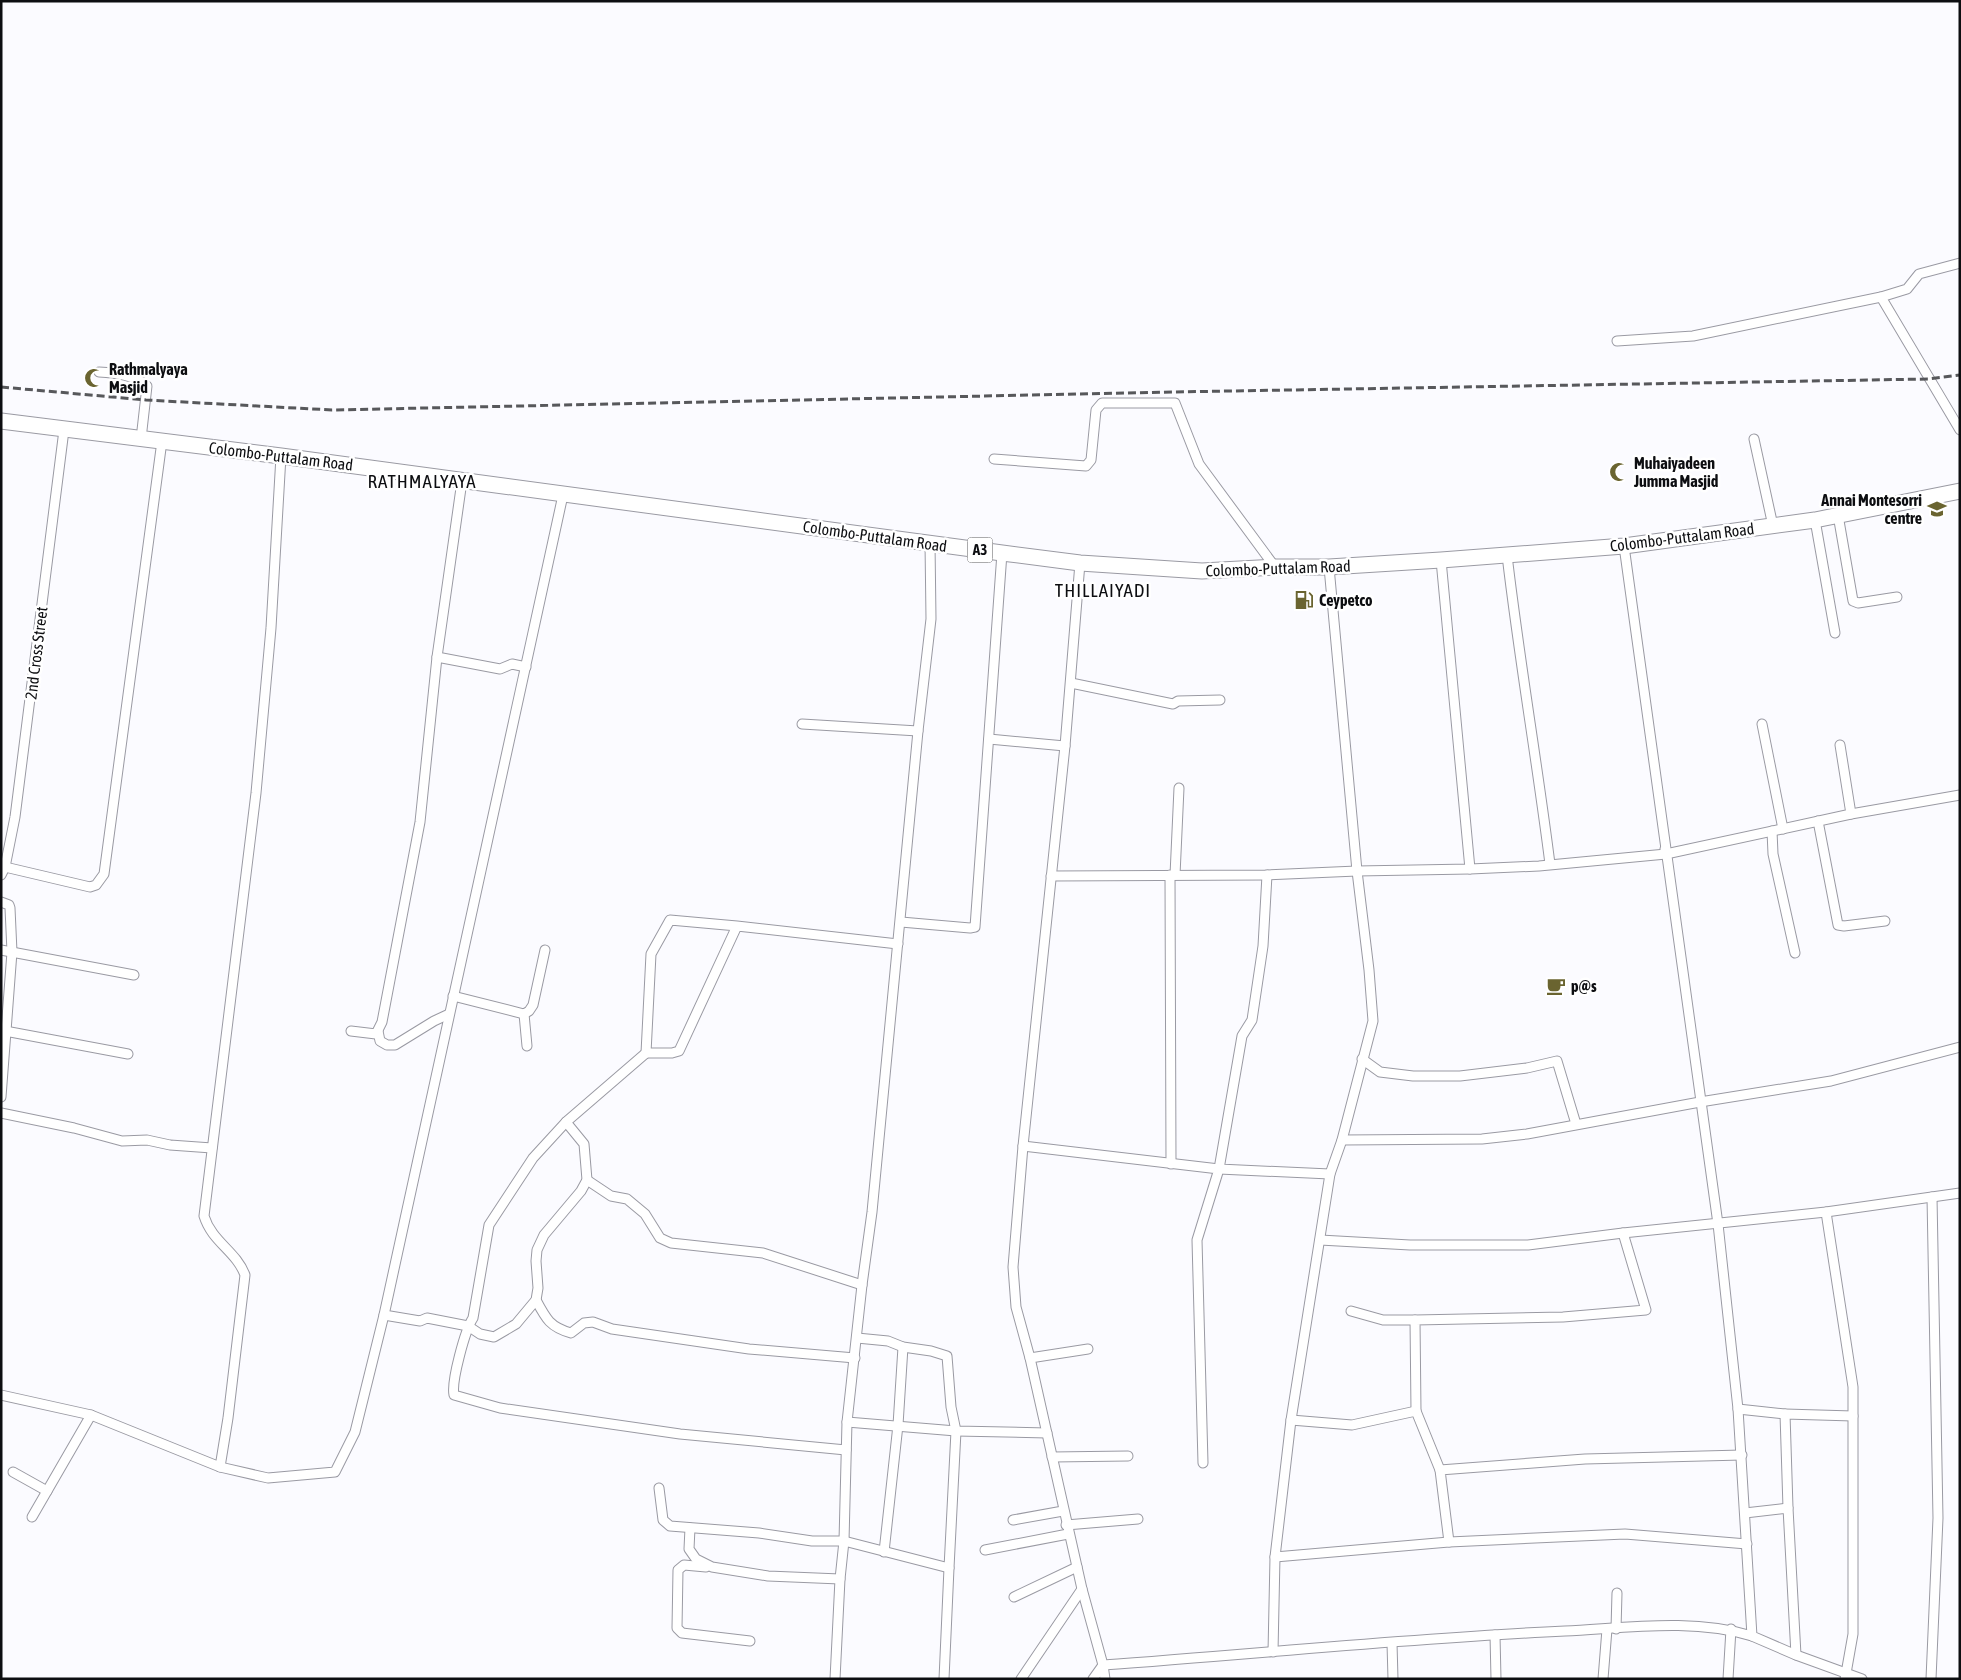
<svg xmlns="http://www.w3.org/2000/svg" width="1961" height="1680" font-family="'Asap Condensed',sans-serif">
<rect width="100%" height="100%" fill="#fbfbff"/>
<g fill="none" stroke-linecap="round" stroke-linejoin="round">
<g stroke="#9a9aa3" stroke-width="11">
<g id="minor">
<polyline points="1881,297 1960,430"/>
<polyline points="1617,341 1693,336 1881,297 1907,289 1919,274 1960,263"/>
<path d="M99,372c16,1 36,3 48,14l-6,53"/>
<polyline points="1754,439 1773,526"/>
<polyline points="994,459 1086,466 1091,460 1096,410 1102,403 1175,403 1199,464 1275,567"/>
<polyline points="1838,515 1853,601 1858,603 1897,597"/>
<polyline points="1815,520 1835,633"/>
<polyline points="1624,546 1718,1224 1738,1409 1752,1636 1796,1655 1862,1679"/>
<path d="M1507,555c12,103 30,206 43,309"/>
<polyline points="1441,560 1470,869"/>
<path d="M1080,563l-15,183 -42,400 -10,121 3,40 14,51 52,231 21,76c154,-11 308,-27 462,-34 62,-3 128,-13 187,5"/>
<polyline points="437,657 500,669 512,664 526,667"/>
<polyline points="1071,683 1173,704 1178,701 1220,700"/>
<polyline points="802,724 918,731"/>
<polyline points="1762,724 1783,829"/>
<polyline points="989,739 1065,746"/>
<polyline points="1840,745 1851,814"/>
<polyline points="1818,821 1838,925 1844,926 1885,921"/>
<polyline points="1772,831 1773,854 1795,953"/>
<polyline points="1665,849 1666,854 1851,814 1960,795"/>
<polyline points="5,867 90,887 96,885 104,874 162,441"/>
<polyline points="1,875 5,867 15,817 64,430"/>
<polyline points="1170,875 1171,1164"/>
<polyline points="1175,875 1179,788"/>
<polyline points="1267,875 1263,946 1252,1020 1242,1036 1219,1169 1330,1174"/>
<polyline points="1051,876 1267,875 1357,871 1470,869 1539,866 1666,854"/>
<polyline points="1,902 9,905 10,908 12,952 1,1097"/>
<polyline points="901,922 970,928 975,927 1002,553"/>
<polyline points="737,926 679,1051 672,1053 646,1053 651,954 670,920 737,926 898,944"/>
<polyline points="1,950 134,975"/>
<polyline points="453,996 524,1014 529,1011 533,1005 545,950"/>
<polyline points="524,1014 527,1046"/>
<polyline points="5,1031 128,1054"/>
<polyline points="351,1031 376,1034 382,1022 420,822 437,657 462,481"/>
<polyline points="378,1031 380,1041 387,1045 395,1045 434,1021 449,1014"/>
<path d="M646,1053l-80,69 -33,36 -44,67 -16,93c-8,12 -22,64 -19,77l46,13 180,26 166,16"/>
<polyline points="1362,1059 1380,1072 1413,1076 1460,1076 1527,1068 1557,1061 1576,1124"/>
<polyline points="1,1113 74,1128 122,1141 147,1140 170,1145 212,1148"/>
<polyline points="1342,1140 1482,1139 1527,1134 1700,1102 1831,1081 1960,1047"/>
<polyline points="1023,1146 1219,1169 1197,1240 1203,1463"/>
<polyline points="587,1180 611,1196 627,1199 645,1214 660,1238 671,1243 763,1253 862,1285"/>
<polyline points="1826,1212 1853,1387 1853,1634 1845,1679"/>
<polyline points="1320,1240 1410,1245 1528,1245 1623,1233"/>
<path d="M536,1300c10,19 14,27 35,33l13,-10 9,-1 19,7 137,20 106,9"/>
<polyline points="1351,1311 1383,1320 1415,1320"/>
<polyline points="384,1315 420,1321 427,1318 468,1326 480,1334 494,1337 516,1324 536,1300 538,1288 536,1261 537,1250 544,1235 581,1191 587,1180 584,1144 566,1122"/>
<polyline points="1030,1358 1088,1349"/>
<path d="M1,1395l90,20 129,52 8,-49 17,-143c-9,-24 -33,-33 -41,-59l52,-423 15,-165 10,-172"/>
<polyline points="1738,1409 1785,1414"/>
<polyline points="1416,1411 1415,1320 1563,1317 1646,1310 1623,1233 1826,1212 1960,1193"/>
<polyline points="1291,1420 1352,1425 1416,1411 1440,1470"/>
<polyline points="847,1422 956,1431 1047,1433"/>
<polyline points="1052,1457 1128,1456"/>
<polyline points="220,1467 268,1478 335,1472 355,1432 384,1315 563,495"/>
<polyline points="13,1472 47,1491"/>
<polyline points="659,1488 663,1520 670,1526 759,1533 812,1541 844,1541 949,1568 956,1431 951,1407 947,1356 931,1351 903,1347 888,1341 857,1338"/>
<polyline points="1788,1508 1785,1414 1853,1416"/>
<polyline points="1745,1513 1788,1508 1796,1655"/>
<polyline points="32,1517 91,1415"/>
<polyline points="1013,1520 1063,1511"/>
<polyline points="1066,1525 1138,1519"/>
<polyline points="690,1528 689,1549 696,1559 712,1567 768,1576 840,1579"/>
<polyline points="1449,1542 1440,1470 1585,1459 1742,1455"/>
<polyline points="985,1550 1068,1534"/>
<polyline points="884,1552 898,1425 903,1347"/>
<polyline points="1275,1557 1449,1542 1625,1534 1747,1544"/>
<polyline points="706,1567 684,1565 678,1570 677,1628 682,1633 750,1641"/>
<polyline points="1014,1597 1077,1567"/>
<polyline points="1616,1629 1617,1593"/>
<polyline points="1495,1635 1496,1679"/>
<polyline points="1392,1643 1393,1679"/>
<polyline points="1273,1652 1275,1557 1291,1420 1330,1174 1342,1140 1373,1021 1369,970 1357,871 1329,567"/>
<polyline points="1103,1665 1105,1679"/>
<polyline points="835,1679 840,1579 844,1541 847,1422 862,1285 872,1212 918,731 931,619 930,543"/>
<polyline points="944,1679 949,1568"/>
<polyline points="1021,1679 1082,1589"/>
<polyline points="1093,1679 1103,1665"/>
<polyline points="1603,1679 1607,1629"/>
<polyline points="1728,1679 1731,1629"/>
<polyline points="1931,1679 1938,1518 1932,1197"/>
</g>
</g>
<g stroke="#9a9aa3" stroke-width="17">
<polyline id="trunk" points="1,421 281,456 1002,553 1080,563 1202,571 1275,567 1329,567 1441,560 1624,546 1815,520 1960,491"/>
</g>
<use href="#minor" stroke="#fff" stroke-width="9"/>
<use href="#trunk" stroke="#fff" stroke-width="15"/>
<polyline stroke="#57585b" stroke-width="3" stroke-dasharray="8 4" stroke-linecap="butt" points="1,387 146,400 332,410 1173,392 1928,379 1960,375"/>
</g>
<defs>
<g id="mosque-bare" transform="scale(1.5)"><path d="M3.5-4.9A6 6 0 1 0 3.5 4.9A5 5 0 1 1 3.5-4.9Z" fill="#6a6430" stroke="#fff" stroke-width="2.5" paint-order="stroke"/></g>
<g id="school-bare" transform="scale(1.5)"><path d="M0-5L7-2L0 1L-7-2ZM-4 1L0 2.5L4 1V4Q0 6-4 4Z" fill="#6a6430" stroke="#fff" stroke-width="2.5" paint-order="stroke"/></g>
<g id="fuel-bare" transform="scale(1.5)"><path d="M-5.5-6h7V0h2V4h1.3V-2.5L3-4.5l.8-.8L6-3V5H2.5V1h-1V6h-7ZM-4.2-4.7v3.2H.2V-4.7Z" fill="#6a6430" stroke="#fff" stroke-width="2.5" paint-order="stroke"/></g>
<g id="cafe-bare" transform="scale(1.5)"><path d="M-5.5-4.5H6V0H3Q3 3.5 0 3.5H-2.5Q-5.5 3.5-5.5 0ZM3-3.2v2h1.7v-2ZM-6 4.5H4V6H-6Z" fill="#6a6430" stroke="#fff" stroke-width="2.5" paint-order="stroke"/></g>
</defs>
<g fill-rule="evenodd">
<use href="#mosque-bare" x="94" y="378"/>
<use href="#mosque-bare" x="1619" y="472"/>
<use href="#school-bare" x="1937" y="509"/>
<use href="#fuel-bare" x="1304" y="600"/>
<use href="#cafe-bare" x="1556" y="986"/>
</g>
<g text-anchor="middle" stroke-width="5" stroke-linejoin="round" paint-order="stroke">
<rect fill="#fff" stroke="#565658" stroke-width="1" x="967.5" y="537.5" width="25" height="25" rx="4"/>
<g font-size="15" font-weight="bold" fill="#0d0e11">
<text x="980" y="555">A3</text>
</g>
<g font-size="16" font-weight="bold" fill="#0d0e11" stroke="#fff" text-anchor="start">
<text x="109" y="375">Rathmalyaya<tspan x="109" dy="18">Masjid</tspan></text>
<text x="1634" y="469">Muhaiyadeen<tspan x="1634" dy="18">Jumma Masjid</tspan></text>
<text x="1922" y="506" text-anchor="end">Annai Montesorri<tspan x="1922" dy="18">centre</tspan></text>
<text x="1319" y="606">Ceypetco</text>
<text x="1571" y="992">p@s</text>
</g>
<g font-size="16" fill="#0d0e11" stroke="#fff">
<text transform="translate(281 456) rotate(7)" y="6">Colombo-Puttalam Road</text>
<text transform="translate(875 536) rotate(8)" y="6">Colombo-Puttalam Road</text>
<text transform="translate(1682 537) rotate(-7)" y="6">Colombo-Puttalam Road</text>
<text transform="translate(1278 568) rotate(-2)" y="6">Colombo-Puttalam Road</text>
<text transform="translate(36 653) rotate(-83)" y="6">2nd Cross Street</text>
</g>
<g font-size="19" letter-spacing="1" fill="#0d0e11" stroke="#fff">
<text x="422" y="488">RATHMALYAYA</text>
<text x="1103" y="597">THILLAIYADI</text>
</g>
</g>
<rect width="1961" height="1680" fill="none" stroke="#0d0e11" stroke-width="5"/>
</svg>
